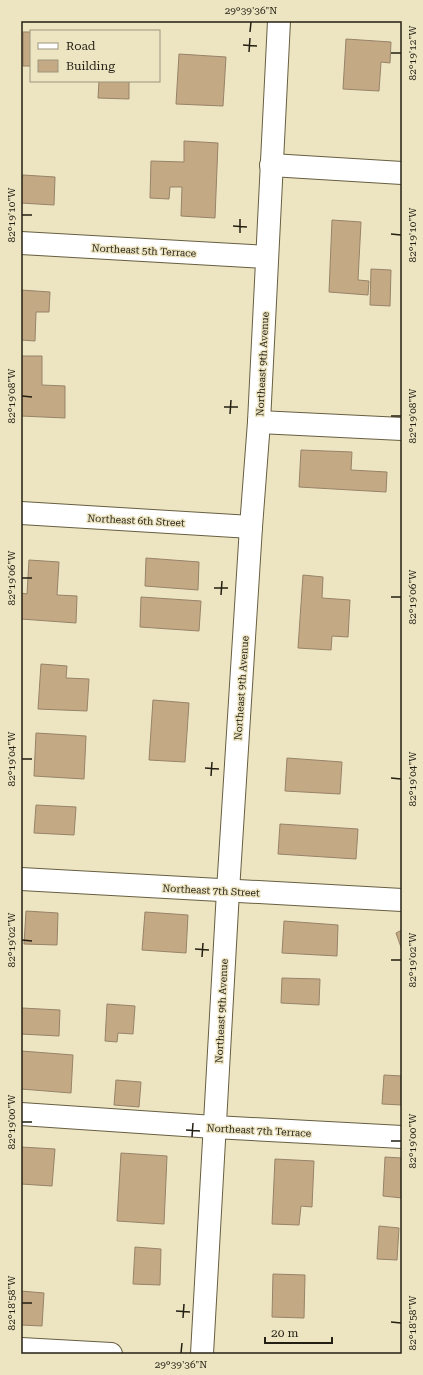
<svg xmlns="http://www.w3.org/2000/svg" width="423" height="1375" font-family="'Roboto Serif',serif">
<rect width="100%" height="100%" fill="#ede4c2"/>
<g fill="#c4a985" stroke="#978368">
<rect x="23" y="32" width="8" height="34"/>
<polygon points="346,39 391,42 390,63 381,62 379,91 343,89"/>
<polygon points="179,54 226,57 223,106 176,104"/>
<polygon points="99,81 129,81 129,99 98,98"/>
<polygon points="184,141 218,143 215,218 181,216 182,187 170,187 169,199 150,198 151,161 184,162"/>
<polygon points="23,175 55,177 54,205 21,203 21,179 22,179"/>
<polygon points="332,220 361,222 358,280 369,281 368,295 329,292"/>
<polygon points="371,269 391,270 390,306 370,305"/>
<polygon points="21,290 50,292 49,312 36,312 35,341 21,340"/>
<polygon points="21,356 42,356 42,385 65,386 65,418 21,416"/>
<polygon points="301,450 352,452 351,470 387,472 386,492 299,487"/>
<polygon points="146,558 199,562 198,590 145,586"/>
<polygon points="29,560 59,562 57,595 77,596 76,623 21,619 21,593 27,594"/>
<polygon points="303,575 323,577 322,598 350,600 348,637 332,636 331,650 298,648"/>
<polygon points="141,597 201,601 199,631 140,627"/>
<polygon points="41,664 67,666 66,678 89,679 87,711 38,709"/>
<polygon points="153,700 189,703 185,762 149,760"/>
<polygon points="36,733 86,736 84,779 34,776"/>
<polygon points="287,758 342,762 340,794 285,791"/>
<polygon points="36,805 76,807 74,835 34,833"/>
<polygon points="280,824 358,829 356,859 278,854"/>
<polygon points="26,911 58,913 57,945 24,944"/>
<polygon points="145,912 188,915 186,953 142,950"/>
<polygon points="284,921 338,925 337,956 282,953"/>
<polygon points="402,930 402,950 396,933"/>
<polygon points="282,978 320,979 319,1005 281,1003"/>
<polygon points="107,1004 135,1006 133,1034 118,1033 117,1042 105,1041"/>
<polygon points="22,1008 60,1010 59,1036 21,1034"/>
<polygon points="21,1051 73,1055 71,1093 21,1089"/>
<polygon points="384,1075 402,1076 402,1105 382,1104"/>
<polygon points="116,1080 141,1082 139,1107 114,1105"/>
<polygon points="21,1147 55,1149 52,1186 21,1184"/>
<polygon points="121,1153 167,1156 164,1224 117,1221"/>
<polygon points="385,1157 402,1158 402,1198 383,1196"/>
<polygon points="275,1159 314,1161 312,1207 301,1206 299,1225 272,1224"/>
<polygon points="379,1226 399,1228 397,1260 377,1259"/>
<polygon points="135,1247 161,1249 160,1285 133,1284"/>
<polygon points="273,1274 305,1275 304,1318 272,1317"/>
<polygon points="21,1291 44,1293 42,1326 21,1325"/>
</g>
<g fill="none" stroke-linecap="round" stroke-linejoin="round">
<g stroke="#675f41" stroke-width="24">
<g id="street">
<polyline points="271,165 402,173"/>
<polyline points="21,243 267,257"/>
<polyline points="259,422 402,429"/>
<polyline points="21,513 251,527"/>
<polyline points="21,879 402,900"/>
<polyline points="21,1114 214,1127 402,1137"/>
<polyline points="21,1349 111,1354"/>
<polyline points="202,1354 228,891 251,527 259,422 279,21"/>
</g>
</g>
<use href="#street" stroke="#fff" stroke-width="22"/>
</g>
<path fill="none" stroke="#231f13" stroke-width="1.5" d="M250,32l1,-10M243,45l14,1M249,52l1,-14M391,53h10M22,215h10M233,226l14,1M240,233v-14M391,234l10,1M22,396l10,1M224,407h14M230,414l1,-14M391,416h10M22,578h10M214,588h14M221,595l1,-14M391,597h10M22,759h10M205,768l14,1M211,776l1,-14M391,778l10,1M22,940l10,1M195,949l14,1M202,957l1,-14M391,960h10M22,1122h10M186,1130l14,1M192,1137l1,-14M391,1141h10M22,1303h10M176,1311l14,1M183,1318l1,-14M391,1322l10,1M181,1353l1,-10"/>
<g text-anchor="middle" stroke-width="3" stroke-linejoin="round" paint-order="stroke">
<g font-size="10" fill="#231f13" stroke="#ede4c2">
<text transform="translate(144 250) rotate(3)" y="4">Northeast 5th Terrace</text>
<text transform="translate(262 364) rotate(-87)" y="4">Northeast 9th Avenue</text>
<text transform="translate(136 520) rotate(3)" y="4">Northeast 6th Street</text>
<text transform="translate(241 688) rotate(-86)" y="4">Northeast 9th Avenue</text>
<text transform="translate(211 890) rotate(3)" y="4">Northeast 7th Street</text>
<text transform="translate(221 1011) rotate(-87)" y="4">Northeast 9th Avenue</text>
<text transform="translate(259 1130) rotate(3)" y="4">Northeast 7th Terrace</text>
</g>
</g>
<rect width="423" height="1375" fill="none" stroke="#ede4c2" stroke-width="44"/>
<rect x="30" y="30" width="130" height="52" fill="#ede4c2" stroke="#9c957c"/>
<rect x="38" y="43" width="20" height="6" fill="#ffffff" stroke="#9c957c"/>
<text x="66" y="50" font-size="12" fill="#231f13">Road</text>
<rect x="38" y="60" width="20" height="12" fill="#c4a985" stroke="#9c957c"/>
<text x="66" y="70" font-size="12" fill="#231f13">Building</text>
<path d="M265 1337v6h67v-6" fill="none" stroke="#231f13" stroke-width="2"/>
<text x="271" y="1337" font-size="12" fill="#231f13" stroke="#ede4c2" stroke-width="3" paint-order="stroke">20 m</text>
<rect x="22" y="22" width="379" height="1331" fill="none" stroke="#231f13" stroke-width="1.5"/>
<g font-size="10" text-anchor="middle" fill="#231f13">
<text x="251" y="14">29°39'36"N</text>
<text transform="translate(412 53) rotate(-90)" y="4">82°19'12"W</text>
<text transform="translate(11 215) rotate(-90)" y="4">82°19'10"W</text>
<text transform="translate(412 235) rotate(-90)" y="4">82°19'10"W</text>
<text transform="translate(11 396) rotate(-90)" y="4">82°19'08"W</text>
<text transform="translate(412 416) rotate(-90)" y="4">82°19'08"W</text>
<text transform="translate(11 578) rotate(-90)" y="4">82°19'06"W</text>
<text transform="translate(412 597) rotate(-90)" y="4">82°19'06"W</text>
<text transform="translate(11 759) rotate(-90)" y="4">82°19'04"W</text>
<text transform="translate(412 779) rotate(-90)" y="4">82°19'04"W</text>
<text transform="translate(11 940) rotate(-90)" y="4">82°19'02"W</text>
<text transform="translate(412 960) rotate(-90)" y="4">82°19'02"W</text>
<text transform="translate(11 1122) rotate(-90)" y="4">82°19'00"W</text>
<text transform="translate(412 1141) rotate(-90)" y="4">82°19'00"W</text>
<text transform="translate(11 1303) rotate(-90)" y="4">82°18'58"W</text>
<text transform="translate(412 1323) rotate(-90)" y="4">82°18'58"W</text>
<text x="181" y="1368">29°39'36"N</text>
</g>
</svg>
